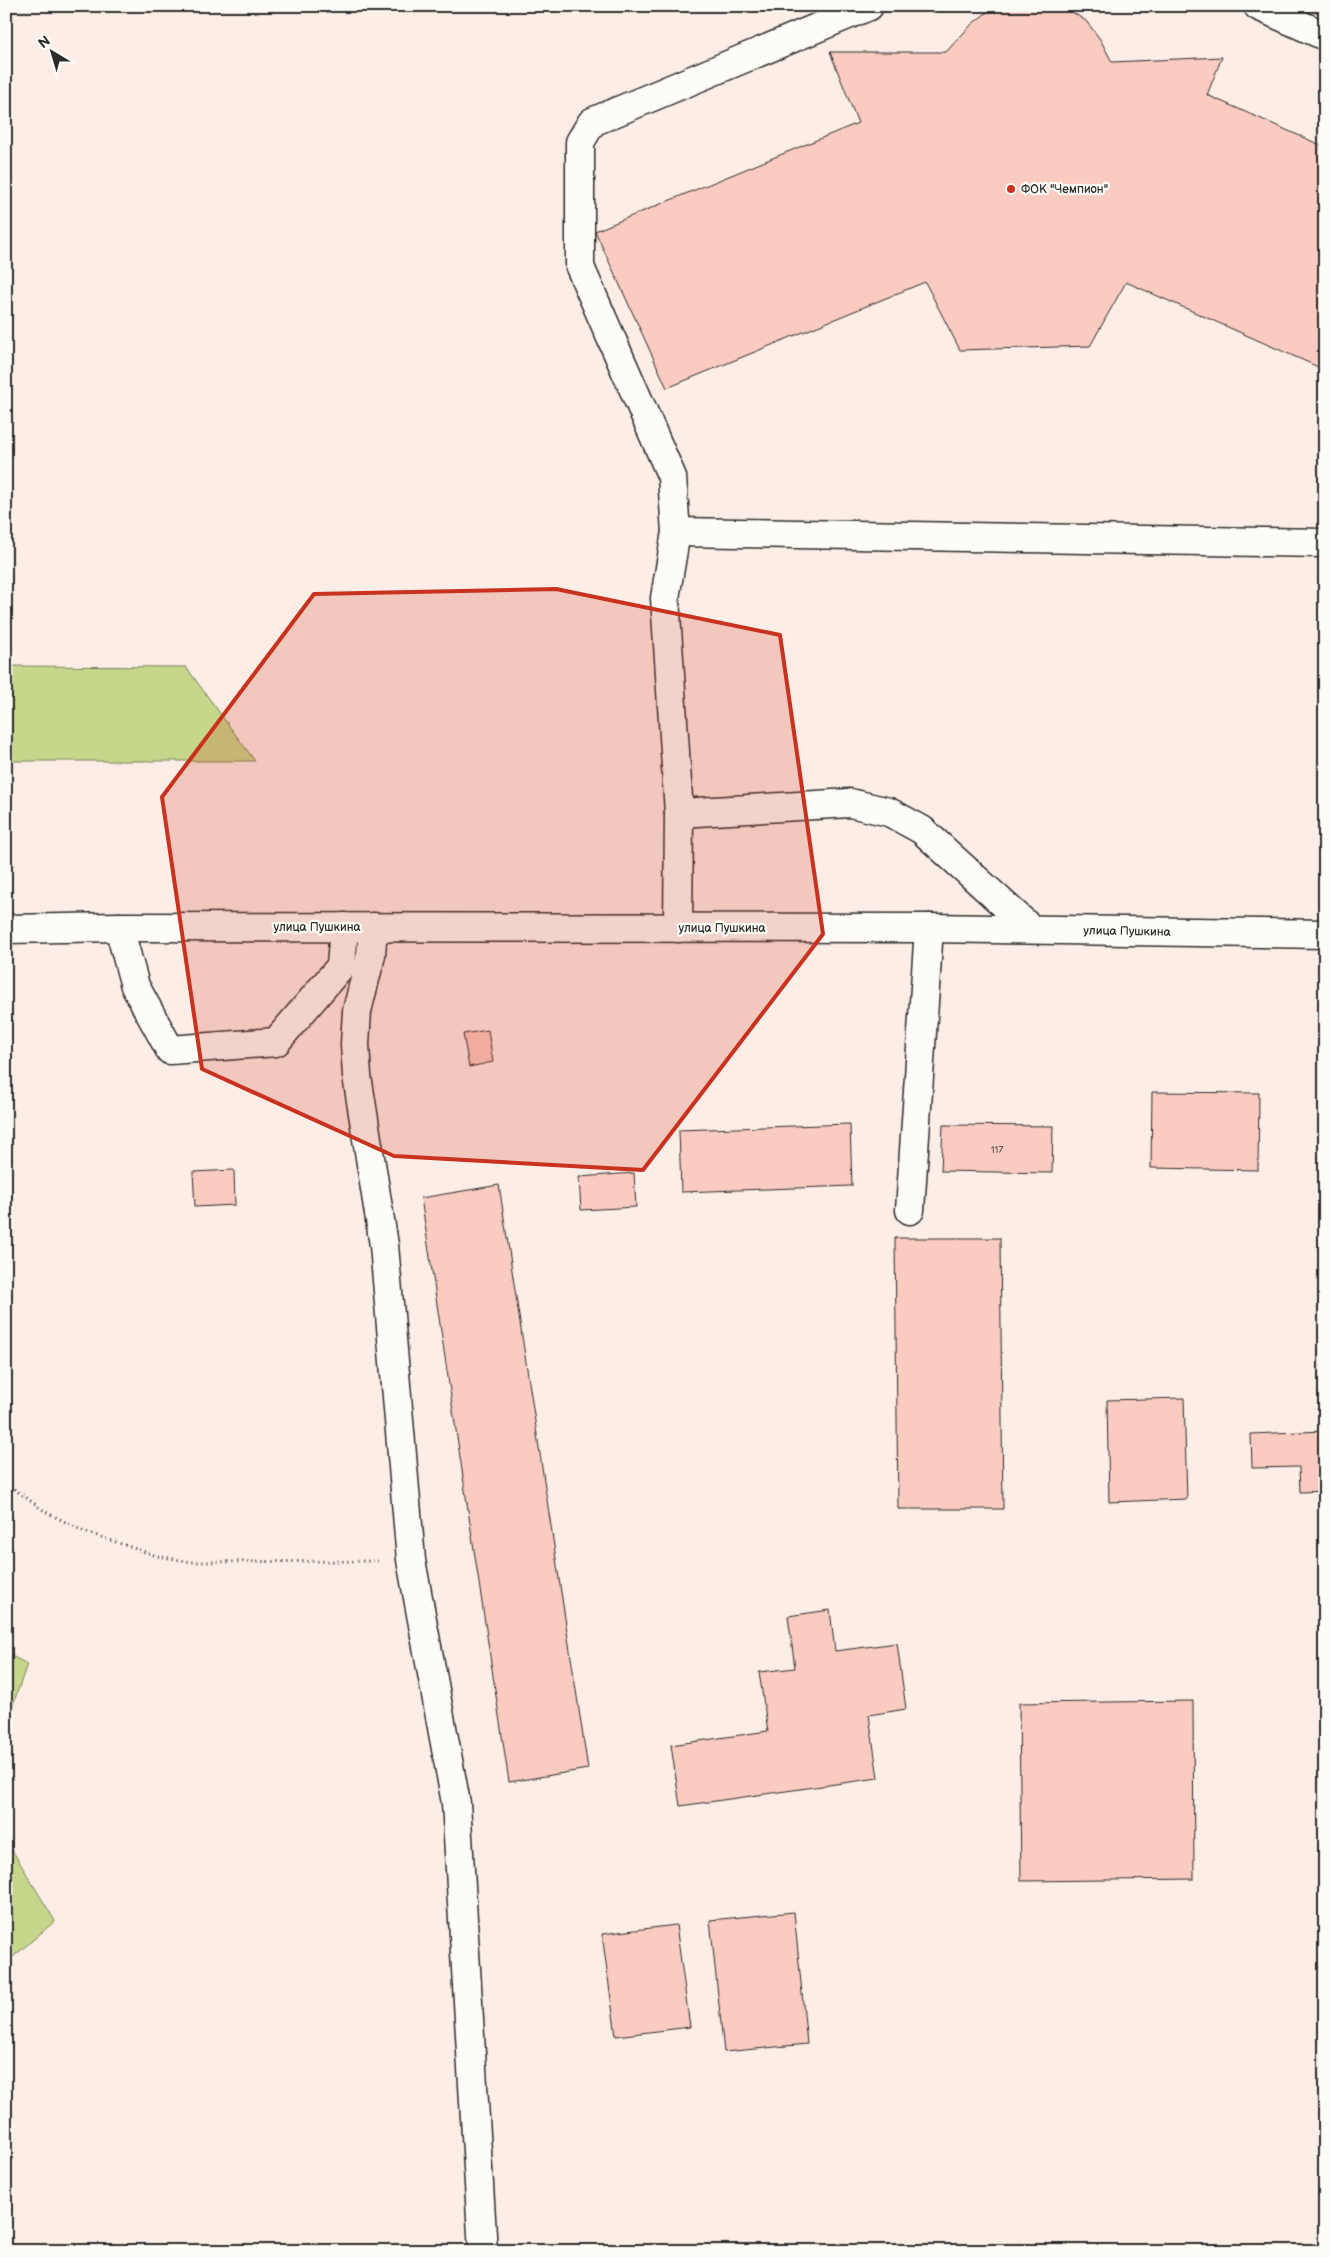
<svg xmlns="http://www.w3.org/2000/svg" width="1331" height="2257" font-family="'Balsamiq Sans',sans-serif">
<rect width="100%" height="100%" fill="#fcede6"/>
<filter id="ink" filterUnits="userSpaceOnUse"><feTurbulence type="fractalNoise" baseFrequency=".02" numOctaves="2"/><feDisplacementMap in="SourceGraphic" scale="10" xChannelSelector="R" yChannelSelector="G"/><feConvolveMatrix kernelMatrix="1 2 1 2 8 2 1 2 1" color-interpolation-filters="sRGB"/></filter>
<g filter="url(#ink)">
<g fill="#c6d78b" stroke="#78815b">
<polygon points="6,666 186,667 255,761 6,761"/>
<polygon points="6,1653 27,1664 6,1725"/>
<polygon points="6,1840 55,1921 6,1963"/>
</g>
<g fill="#facbc0" stroke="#2b2b2b">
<polygon points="1063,6 1086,21 1100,39 1112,62 1222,57 1207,95 1325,147 1325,370 1126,282 1090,346 960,350 925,282 667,388 595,231 858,123 830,52 946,52 972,24 994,7"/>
<polygon points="488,1030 493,1062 469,1067 463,1034"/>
<polygon points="1152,1092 1259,1093 1258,1170 1151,1168"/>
<polygon points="850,1124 852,1186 681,1192 679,1130"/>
<polygon points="943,1125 1053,1126 1052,1173 941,1171"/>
<polygon points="234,1170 235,1205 195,1207 193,1172"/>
<polygon points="634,1173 636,1207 581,1210 579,1177"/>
<polygon points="499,1185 588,1769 509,1782 421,1198"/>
<polygon points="895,1238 1000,1238 1003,1509 898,1509"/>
<polygon points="1184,1398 1187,1499 1109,1502 1107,1400"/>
<polygon points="1325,1431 1325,1491 1300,1492 1299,1467 1252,1468 1251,1434"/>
<polygon points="830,1610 835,1651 897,1643 906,1709 869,1715 878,1778 680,1806 671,1745 768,1731 759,1672 795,1668 788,1616"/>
<polygon points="1193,1701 1194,1879 1021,1881 1019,1703"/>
<polygon points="794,1912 807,2044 724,2052 710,1920"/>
<polygon points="676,1925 690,2027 616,2036 602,1934"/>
</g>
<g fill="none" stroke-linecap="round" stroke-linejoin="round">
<g stroke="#2b2b2b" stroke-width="31">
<g id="minor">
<polyline points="1258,6 1325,36"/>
<polyline points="676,532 1325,543"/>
<polyline points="679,813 850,803 889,812 922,830 1031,929"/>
<polyline points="119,927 135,986 170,1050 276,1042 341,966 344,927"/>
<polyline points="373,927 371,955 357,1011 355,1044 357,1076 384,1245 411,1560 456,1803 483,2251"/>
<polyline points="678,928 679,813 665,598 676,532 672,477 580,267 580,142 592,122 869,6"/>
<polyline points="6,929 119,927 929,928 1325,934"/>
<polyline points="910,1210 929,928"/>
</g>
</g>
<polyline stroke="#2b2b2b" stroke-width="3" stroke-dasharray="1 4" stroke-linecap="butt" points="6,1483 46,1512 83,1531 157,1556 192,1562 378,1561"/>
<use href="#minor" stroke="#fdfcf7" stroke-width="28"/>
</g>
</g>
<path fill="#c8321e" fill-opacity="0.2" stroke="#c8321e" stroke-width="4" stroke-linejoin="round" d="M556,589l224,46 43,299 -180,236 -249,-14 -192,-87 -40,-272 152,-203z"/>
<circle fill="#c8321e" stroke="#fdfcf7" stroke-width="2" cx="1011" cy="189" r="5"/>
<g text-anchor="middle" stroke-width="4.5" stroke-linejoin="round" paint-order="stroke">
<g font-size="10" fill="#5f5350">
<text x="997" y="1153">117</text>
</g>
<g font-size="12" fill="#2b2b2b" stroke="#fdfcf7" text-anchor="start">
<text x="1021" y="193">ФОК "Чемпион"</text>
</g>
<g font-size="12" fill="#2b2b2b" stroke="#fdfcf7">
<text x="317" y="931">улица Пушкина</text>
<text x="722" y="932">улица Пушкина</text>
<text transform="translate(1127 931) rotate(1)" y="4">улица Пушкина</text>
</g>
</g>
<rect width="1331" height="2257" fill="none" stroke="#fdfcf7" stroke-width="25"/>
<rect x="12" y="12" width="1306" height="2232" fill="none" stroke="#2b2b2b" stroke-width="2" filter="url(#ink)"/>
<g transform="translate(52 52) rotate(322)" stroke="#fdfcf7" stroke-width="4" paint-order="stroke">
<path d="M0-4L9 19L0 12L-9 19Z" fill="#2b2b2b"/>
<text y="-8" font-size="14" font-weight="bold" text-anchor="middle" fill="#2b2b2b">N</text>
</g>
</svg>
